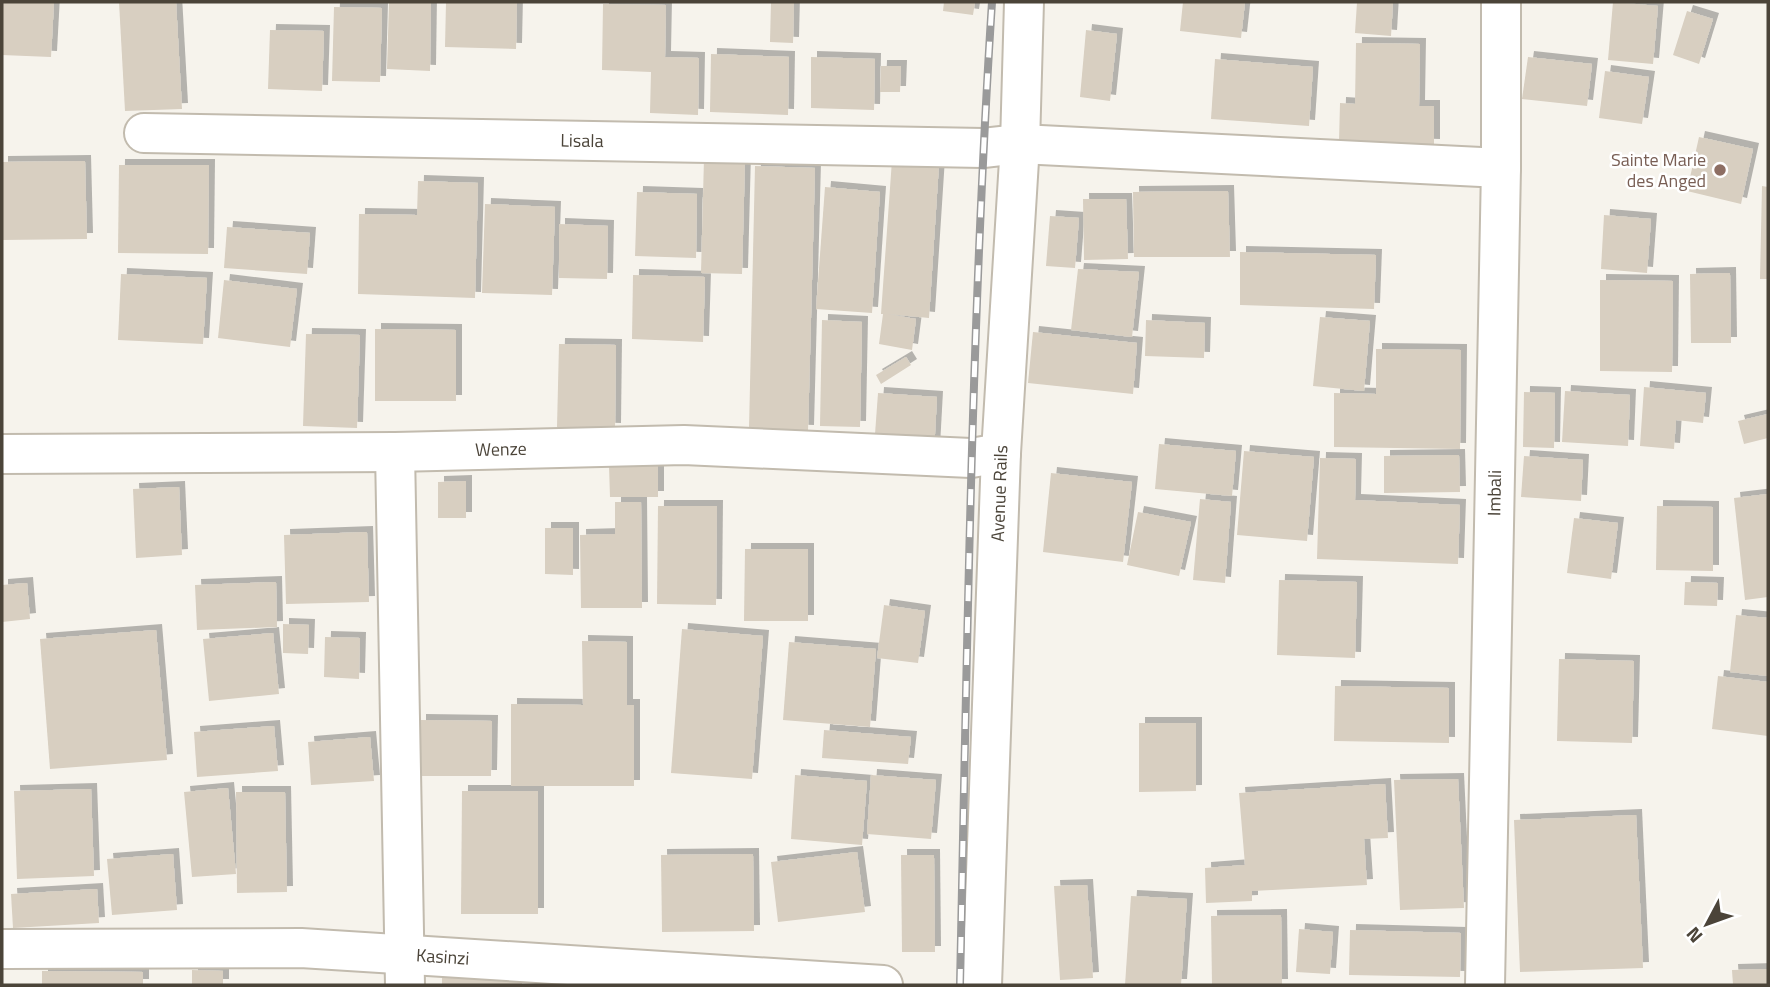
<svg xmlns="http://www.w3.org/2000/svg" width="1770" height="987" font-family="'Titillium Web',sans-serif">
<defs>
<filter id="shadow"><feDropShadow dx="6" dy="-6" stdDeviation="0" flood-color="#0004"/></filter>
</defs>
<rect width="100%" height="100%" fill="#f6f3ec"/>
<g fill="#d8cfc1" filter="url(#shadow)">
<polygon points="2,2 54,2 51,57 2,55"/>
<polygon points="119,2 176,2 182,109 125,111"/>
<polygon points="389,2 431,2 430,71 387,69"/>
<polygon points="446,2 517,2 516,49 445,47"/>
<polygon points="771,2 794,2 793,43 770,42"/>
<polygon points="944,2 975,2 973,15 943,11"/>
<polygon points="1183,2 1245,2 1241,38 1180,31"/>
<polygon points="1357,2 1393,2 1391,36 1355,33"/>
<polygon points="1613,2 1658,6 1653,64 1608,60"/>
<polygon points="603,4 666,5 665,57 699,58 698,115 650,113 651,72 602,70"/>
<polygon points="334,7 382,8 380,82 332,81"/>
<polygon points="1687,11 1713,19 1699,64 1673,55"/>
<polygon points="270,30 324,31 322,91 268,89"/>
<polygon points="1086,30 1117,34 1110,101 1080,97"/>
<polygon points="1356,43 1420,44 1419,106 1434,106 1434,145 1339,142 1340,103 1355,104"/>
<polygon points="711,54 789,57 788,115 710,112"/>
<polygon points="811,57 875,59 874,110 811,108"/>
<polygon points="1528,57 1592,64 1587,106 1522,99"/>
<polygon points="1215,59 1313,67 1309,126 1211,119"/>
<polygon points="881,66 901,66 900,92 880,92"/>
<polygon points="1605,71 1649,77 1642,124 1599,118"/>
<polygon points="1699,137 1753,149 1741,204 1687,191"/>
<polygon points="704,158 745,159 742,274 701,273"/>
<polygon points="892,160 939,164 929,318 888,314 916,319 912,350 879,344 883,314 881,314"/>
<polygon points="85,161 87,239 2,240 2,162"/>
<polygon points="119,165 209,165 208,254 118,253"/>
<polygon points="755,166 815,168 808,431 749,429"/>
<polygon points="418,181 478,183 475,298 358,294 359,214 417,215"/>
<polygon points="1762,186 1768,187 1768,279 1760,279"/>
<polygon points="825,187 880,192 872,313 816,309"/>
<polygon points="1228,191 1230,257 1134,257 1133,192"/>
<polygon points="637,192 697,194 696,258 635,256"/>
<polygon points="1083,199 1126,199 1128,259 1084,260"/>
<polygon points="485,204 555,207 552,295 482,293"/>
<polygon points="1604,215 1651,219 1647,273 1601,269"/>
<polygon points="1050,216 1079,218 1075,268 1046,266"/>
<polygon points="559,224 608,226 607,279 559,278"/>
<polygon points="227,227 310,233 307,274 224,268"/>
<polygon points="1240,252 1376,255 1374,309 1240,305"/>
<polygon points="1078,269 1139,272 1132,337 1071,330"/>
<polygon points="1730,273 1731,343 1691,343 1690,274"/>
<polygon points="121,274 207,278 203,344 118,340"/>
<polygon points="633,275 705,277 703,342 632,339"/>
<polygon points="224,280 297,289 290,347 218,338"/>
<polygon points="1600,280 1673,281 1672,372 1600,371"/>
<polygon points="1320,317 1370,321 1364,391 1313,386"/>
<polygon points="822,320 862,322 860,427 820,426"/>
<polygon points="1146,320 1205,323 1204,358 1145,356"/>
<polygon points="375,329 456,330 456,401 375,401"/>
<polygon points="1033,332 1137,343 1133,394 1028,383"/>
<polygon points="306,334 360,335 357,428 303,426"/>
<polygon points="559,344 616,345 615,429 557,427"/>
<polygon points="1376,349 1461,350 1460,449 1334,447 1334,393 1376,394"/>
<polygon points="906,357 911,365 881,384 876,375"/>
<polygon points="1644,387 1706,393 1703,423 1676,420 1674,449 1640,446"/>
<polygon points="1565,391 1630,395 1628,446 1562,442"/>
<polygon points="1524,392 1555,393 1554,448 1523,447"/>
<polygon points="878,393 937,397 934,452 874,448"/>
<polygon points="1768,414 1768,438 1744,444 1738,421"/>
<polygon points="1159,444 1236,451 1232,496 1155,489"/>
<polygon points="1244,451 1314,457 1307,541 1237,535"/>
<polygon points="1459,455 1460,492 1384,493 1384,456"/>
<polygon points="1524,456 1583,460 1581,501 1521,497"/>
<polygon points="1320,458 1356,459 1355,500 1460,505 1458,564 1317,559"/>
<polygon points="658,465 658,497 610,497 609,466"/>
<polygon points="1051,473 1132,482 1123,562 1043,552"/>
<polygon points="466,481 466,518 438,518 438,482"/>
<polygon points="179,487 182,555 136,558 133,489"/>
<polygon points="1768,494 1768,597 1745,600 1734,498"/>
<polygon points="1200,499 1231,502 1225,583 1193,580"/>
<polygon points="615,502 641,502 642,608 581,608 580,535 615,534"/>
<polygon points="658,506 717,506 716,605 657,604"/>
<polygon points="1657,506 1713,507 1713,571 1656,570"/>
<polygon points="1138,512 1191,522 1179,576 1127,565"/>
<polygon points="1574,518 1618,523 1611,579 1567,573"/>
<polygon points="545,528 573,528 573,575 545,574"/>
<polygon points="367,532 369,602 286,604 284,535"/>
<polygon points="745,549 808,549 808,621 744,621"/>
<polygon points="1279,580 1357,582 1355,658 1277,655"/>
<polygon points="276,582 277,627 197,630 195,585"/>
<polygon points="1685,582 1718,583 1717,606 1684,605"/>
<polygon points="27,583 30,619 2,622 2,585"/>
<polygon points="884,605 925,611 918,663 877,658"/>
<polygon points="1736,615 1768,618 1768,676 1730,672"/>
<polygon points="283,624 309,625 308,654 283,653"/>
<polygon points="682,629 763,636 752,779 671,773"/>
<polygon points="156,630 167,760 50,769 40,639"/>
<polygon points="273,633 279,694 209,701 203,639"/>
<polygon points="325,637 360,638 359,679 324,677"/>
<polygon points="582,641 627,642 627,705 634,705 634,786 511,786 511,704 583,705"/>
<polygon points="789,642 876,649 870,727 783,720"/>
<polygon points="1559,659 1634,661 1632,743 1557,741"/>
<polygon points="1718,676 1768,682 1768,736 1712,729"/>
<polygon points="1335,686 1449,688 1449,743 1334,741"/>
<polygon points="420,720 492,721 491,776 420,776"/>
<polygon points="1139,723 1196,723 1196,791 1139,792"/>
<polygon points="274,726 278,771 197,777 194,732"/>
<polygon points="824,730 911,737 908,764 822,758"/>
<polygon points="370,737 374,781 311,785 308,742"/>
<polygon points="795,775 867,781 862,845 791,839"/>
<polygon points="871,775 936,780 931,839 867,834"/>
<polygon points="1458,779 1464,908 1400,910 1394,780"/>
<polygon points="1385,784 1388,838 1364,839 1367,885 1252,891 1252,901 1206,903 1205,868 1245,865 1239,793"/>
<polygon points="228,788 236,874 192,877 184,792"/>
<polygon points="91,789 94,876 17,879 14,791"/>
<polygon points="462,791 538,791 538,914 461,914"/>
<polygon points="236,792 285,792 287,892 237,893"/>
<polygon points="1636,815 1643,968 1520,972 1514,820"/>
<polygon points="857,852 865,912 778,922 771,862"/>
<polygon points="173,854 177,910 112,915 107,859"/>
<polygon points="753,854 754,931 662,932 661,855"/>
<polygon points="901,855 934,855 935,952 902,952"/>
<polygon points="1087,885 1093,978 1060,980 1054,886"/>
<polygon points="97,889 99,923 13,928 11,894"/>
<polygon points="1131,896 1187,899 1181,985 1125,985"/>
<polygon points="1281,915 1282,985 1212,985 1211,916"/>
<polygon points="1299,929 1333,932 1330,974 1296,972"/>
<polygon points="1350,930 1461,933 1460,977 1349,975"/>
<polygon points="1768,969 1768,985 1733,985 1732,970"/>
<polygon points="192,970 223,971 223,985 192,985"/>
<polygon points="42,971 143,972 143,985 42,985"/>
<polygon points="442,972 522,974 522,985 442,985"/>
</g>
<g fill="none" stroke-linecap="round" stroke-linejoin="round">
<g stroke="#c2bbae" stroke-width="42">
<g id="street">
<path id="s1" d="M144,133l839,15 37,-4 481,24"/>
<polyline points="395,452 405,985"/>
<path id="s2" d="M2,454l393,-2 289,-7 287,13 30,-5"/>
<path id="s3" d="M2,949l299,-1 582,37"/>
<path id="s4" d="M982,985l19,-532 19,-309 4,-142"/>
<path id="s5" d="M1485,985l16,-817v-166"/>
</g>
</g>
<use href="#street" stroke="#fff" stroke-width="38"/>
<g stroke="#9a9a9a" stroke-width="8">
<path id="rail" d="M960,985c7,-328 11,-656 32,-983"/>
</g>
<use href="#rail" stroke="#fff" stroke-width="5" stroke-dasharray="16" stroke-linecap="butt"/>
</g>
<circle fill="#8d6e63" stroke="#fff" stroke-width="2.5" cx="1720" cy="170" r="7"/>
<g text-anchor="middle" stroke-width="5" stroke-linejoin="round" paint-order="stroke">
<g font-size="18" fill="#4b4439" stroke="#fff">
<text dy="6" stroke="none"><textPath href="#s1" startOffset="438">Lisala</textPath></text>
<text dy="6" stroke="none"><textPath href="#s2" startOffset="499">Wenze</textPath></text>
<text dy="6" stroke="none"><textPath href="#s4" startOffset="492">Avenue Rails</textPath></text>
<text dy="6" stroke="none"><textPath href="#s5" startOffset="492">Imbali</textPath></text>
<text dy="6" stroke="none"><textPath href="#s3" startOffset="441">Kasinzi</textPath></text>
</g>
<g font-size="18" fill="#785e54" stroke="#fff" text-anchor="end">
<text x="1706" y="166">Sainte Marie<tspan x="1706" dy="21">des Anged</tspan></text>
</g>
</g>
<rect width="1770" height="987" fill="none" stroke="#4b4439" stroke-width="7"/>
<g transform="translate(1707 924) rotate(229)" stroke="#ffffff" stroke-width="5" paint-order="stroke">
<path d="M0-5L12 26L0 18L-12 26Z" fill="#4b4439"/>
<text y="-10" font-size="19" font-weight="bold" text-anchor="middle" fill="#4b4439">N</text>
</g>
</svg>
